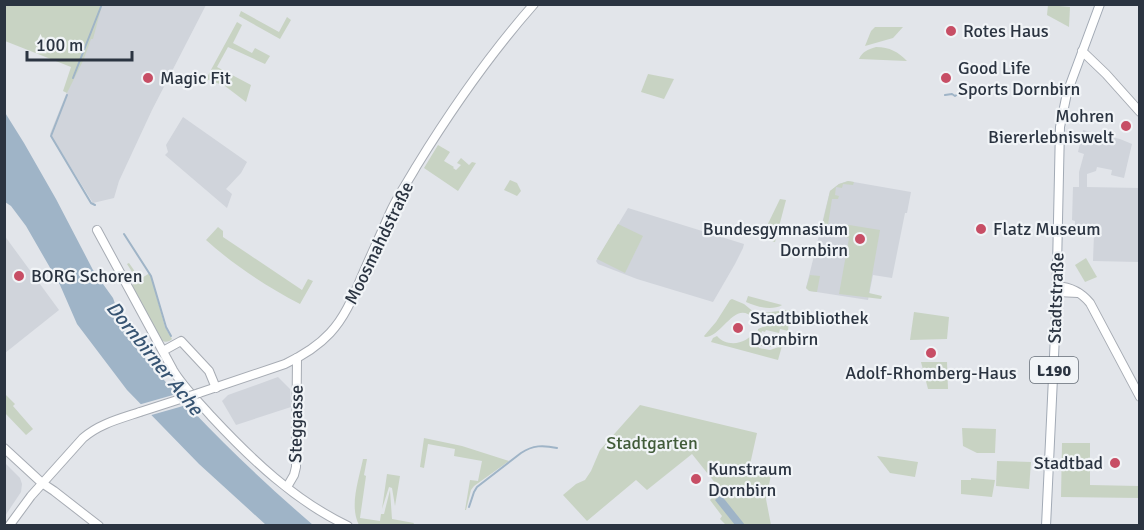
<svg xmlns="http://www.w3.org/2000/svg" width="1144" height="530" font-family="Signika,sans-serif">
<rect width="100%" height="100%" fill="#e2e5ea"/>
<g fill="#d0d4db">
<polygon points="102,5 206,5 152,110 119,181 114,198 93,203 50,134"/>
<polygon points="183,117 247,162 241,173 226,189 232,194 227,208 165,155 168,152 166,145"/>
<polygon points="1083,130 1120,139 1132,144 1124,178 1111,175 1112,170 1097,167 1096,171 1087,174 1087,187 1139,188 1139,262 1093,261 1094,234 1075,234 1075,221 1072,220 1073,187 1079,187 1079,172 1084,154 1078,152"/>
<polygon points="848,181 911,192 907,213 905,213 892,278 873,275 868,300 810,291 806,288 830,191 839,184"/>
<polygon points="628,208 744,244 743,248 735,264 713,302 637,279 598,264 596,261"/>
<polygon points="4,235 59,310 5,353 4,353"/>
<polygon points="278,377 290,389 291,407 236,425 222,401 228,395"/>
<polygon points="5,463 20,478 22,484 21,492 5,516"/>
</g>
<g fill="#c8d3c3">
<polygon points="4,5 102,5 93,39 91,39 83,61 67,93 63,91 71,67 5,41"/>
<polygon points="1048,5 1070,7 1069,27 1047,15"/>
<polygon points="241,11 279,32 287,17 291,20 280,39 239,16"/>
<polygon points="237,22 242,25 233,43 252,53 255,48 270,56 265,64 228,47 217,67 251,85 246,102 225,86 206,79"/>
<polygon points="875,27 903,27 893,38 865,46 871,31"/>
<path d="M876,47c14,0 22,5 31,14l-48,-2c4,-8 8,-9 17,-12z"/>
<polygon points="648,74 674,79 664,99 641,92"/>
<polygon points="438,145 450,152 444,161 454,167 453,168 456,170 461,165 457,163 461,158 469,165 472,162 476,163 458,191 424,168"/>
<polygon points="510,180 517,183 521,191 517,196 504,190"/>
<polygon points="848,181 854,182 853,185 843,184 842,188 836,187 835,195 839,196 838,199 832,199 827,231 821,230 830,191 839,184"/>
<polygon points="780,199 786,200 775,242 761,238"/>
<polygon points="618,224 643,236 625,273 597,259"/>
<polygon points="843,224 880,230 869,293 882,296 881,299 839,294 849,238 841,236"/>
<path d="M218,227l5,4v6l79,53 6,-11 5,2 -13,23c-34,-18 -65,-38 -94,-64z"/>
<polygon points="1086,258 1097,277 1085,282 1075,265"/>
<path d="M129,263l11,16 10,-6 15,54 7,12c-3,3 -7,4 -11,1l-29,-55 6,-4 -11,-17z"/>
<polygon points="810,275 820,276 817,292 809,291 806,288"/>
<path d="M748,296l34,9c-10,6 -25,2 -36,-3z"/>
<path d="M732,299l12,5 11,9 1,4 -2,2c-19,-21 -31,18 -49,18l-1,-1 12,-14 14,-22z"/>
<polygon points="785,310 790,310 788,331 780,329 779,333 766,330 765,332 762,331 759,340 764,341 764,343 776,345 771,347 761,346 757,341 758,329 773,323"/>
<path d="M779,311l1,2c-5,5 -10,9 -18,10l-2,-2v-6l3,-2z"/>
<polygon points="914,312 949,317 947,339 910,340"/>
<path d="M754,331v9l5,8 11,2 12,-4 -4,14 -67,-18 2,-4 4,-2c10,12 31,8 37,-5z"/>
<polygon points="921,362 947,362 948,389 928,389"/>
<polygon points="4,393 15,404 13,406 33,429 26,435 5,413"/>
<polygon points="640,405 757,433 749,469 771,475 766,499 771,525 726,525 720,519 722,516 710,500 720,489 692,454 647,490 636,480 587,521 563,495 576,484 585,480 591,471 600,450"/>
<polygon points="962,428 996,429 995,453 977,453 963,446"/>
<polygon points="424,438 462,446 509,461 474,486 471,490 466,510 465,510 470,480 478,481 482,461 454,456 455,449 428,444 424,468 420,467"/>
<polygon points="1062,443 1090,443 1090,485 1139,486 1139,498 1061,497"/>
<polygon points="877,456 918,462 915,477 890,473"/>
<path d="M363,459h4l-3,16 2,1 -6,42 20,3 1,-7h3l6,-24 2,29 22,4 -1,2h-54c-10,-19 0,-46 4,-66z"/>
<polygon points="997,461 1031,462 1029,489 996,486"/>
<polygon points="387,474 400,476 395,506 392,488 389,487 382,509"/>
<polygon points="971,478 995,480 992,497 961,494 961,480 971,480"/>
</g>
<g fill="#9fb4c7">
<path d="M4,111l20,32 32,56 37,71 20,28 9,26 10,19c55,66 116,126 181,182h-47l-67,-61 -72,-74 -50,-66 -17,-39 -34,-59 -15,-20 -6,-4z"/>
<polygon points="721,495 745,525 735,525 715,500"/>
</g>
<polygon fill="#e2e5ea" points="180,393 190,404 148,416 138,405"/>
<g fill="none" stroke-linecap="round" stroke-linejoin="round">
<g stroke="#9fb4c7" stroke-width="2">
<polyline points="73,78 102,4"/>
<polyline points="67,95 51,136 91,203 95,205"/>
<polyline points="945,95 952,94 955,96 958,94 965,95"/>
<polyline points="124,234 151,276 166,327 171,336"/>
<path d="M469,507l5,-15 3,-5 44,-34c12,-8 22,-8 36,-5"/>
</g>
<g stroke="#a7acb4" stroke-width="10">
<g id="secondary">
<polyline points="1082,51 1106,74 1140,112"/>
<path d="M97,230l76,140c10,17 25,31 38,46 40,43 84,85 137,110"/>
<path d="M1057,286c14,1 24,6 33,17l50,94"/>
<polyline points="1057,292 1078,293"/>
<polyline points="163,351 181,341 209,371 216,388"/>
<path d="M199,393l86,-29c17,-8 33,-18 45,-31 15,-16 23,-36 31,-55 9,-21 19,-42 28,-63 7,-17 18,-32 27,-48 35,-57 73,-112 118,-163"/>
<polyline points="4,448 42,483 54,491 99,526"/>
<polyline points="287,487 294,475 296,467 297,358"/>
<path d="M9,526l22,-30 52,-58c16,-14 36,-19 57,-26"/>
</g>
</g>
<g stroke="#a2aab5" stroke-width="10">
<polyline id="primary" points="1046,526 1056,314 1060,127 1067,93 1100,4"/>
</g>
<use href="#secondary" stroke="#fff" stroke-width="8"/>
<use href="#primary" stroke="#fff" stroke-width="8"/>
<g stroke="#a7acb4" stroke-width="10" stroke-linecap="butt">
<polyline id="secondary-bridge" points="140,412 199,393"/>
</g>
<use href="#secondary-bridge" stroke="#fff" stroke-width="8"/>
</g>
<g fill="#c74e65" stroke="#f1f4f7" stroke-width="2">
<circle cx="951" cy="31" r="6"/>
<circle cx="148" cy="78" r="6"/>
<circle cx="946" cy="78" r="6"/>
<circle cx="1126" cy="126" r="6"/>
<circle cx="981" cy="229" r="6"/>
<circle cx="860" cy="239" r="6"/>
<circle cx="19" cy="276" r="6"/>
<circle cx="738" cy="328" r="6"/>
<circle cx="931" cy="353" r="6"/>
<circle cx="1115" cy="463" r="6"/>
<circle cx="696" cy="479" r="6"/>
</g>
<g text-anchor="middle" stroke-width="4.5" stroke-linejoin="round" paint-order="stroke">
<rect fill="#f1f4f7" stroke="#666e78" stroke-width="1.5" x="1030" y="357" width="48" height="26" rx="4.5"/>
<g font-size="16" font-weight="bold" fill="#2b3441">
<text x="1054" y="376">L190</text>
</g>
<g font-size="18" fill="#2b3441" stroke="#f1f4f7" text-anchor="start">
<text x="963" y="37">Rotes Haus</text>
<text x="958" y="74">Good Life<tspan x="958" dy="21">Sports Dornbirn</tspan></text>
<text x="160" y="84">Magic Fit</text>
<text x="1114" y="122" text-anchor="end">Mohren<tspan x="1114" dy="21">Biererlebniswelt</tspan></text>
<text x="848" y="235" text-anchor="end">Bundesgymnasium<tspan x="848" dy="21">Dornbirn</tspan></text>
<text x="993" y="235">Flatz Museum</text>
<text x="31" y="282">BORG Schoren</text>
<text x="750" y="324">Stadtbibliothek<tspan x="750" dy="21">Dornbirn</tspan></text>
<text x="931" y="379" text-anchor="middle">Adolf-Rhomberg-Haus</text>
<text x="1103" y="469" text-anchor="end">Stadtbad</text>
<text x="708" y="475">Kunstraum<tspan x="708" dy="21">Dornbirn</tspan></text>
</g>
<g font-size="18" fill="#2b3441" stroke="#f1f4f7">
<text transform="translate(379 243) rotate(-64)" y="6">Moosmahdstraße</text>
<text transform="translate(1056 298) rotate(-88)" y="6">Stadtstraße</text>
<text transform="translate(296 424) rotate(-89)" y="6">Steggasse</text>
</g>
<g font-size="18" fill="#415b39" stroke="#f1f4f7">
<text x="652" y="449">Stadtgarten</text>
</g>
<g font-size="20" font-style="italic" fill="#375472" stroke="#f1f4f7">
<text transform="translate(155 358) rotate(51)" y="7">Dornbirner Ache</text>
</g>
</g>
<rect width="1144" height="530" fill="none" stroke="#2b3441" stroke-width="12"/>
<path d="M27 51v9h105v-9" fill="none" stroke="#2b3441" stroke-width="3"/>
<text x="36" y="51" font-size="18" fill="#2b3441" stroke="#f1f4f7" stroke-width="4.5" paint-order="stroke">100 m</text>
</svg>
